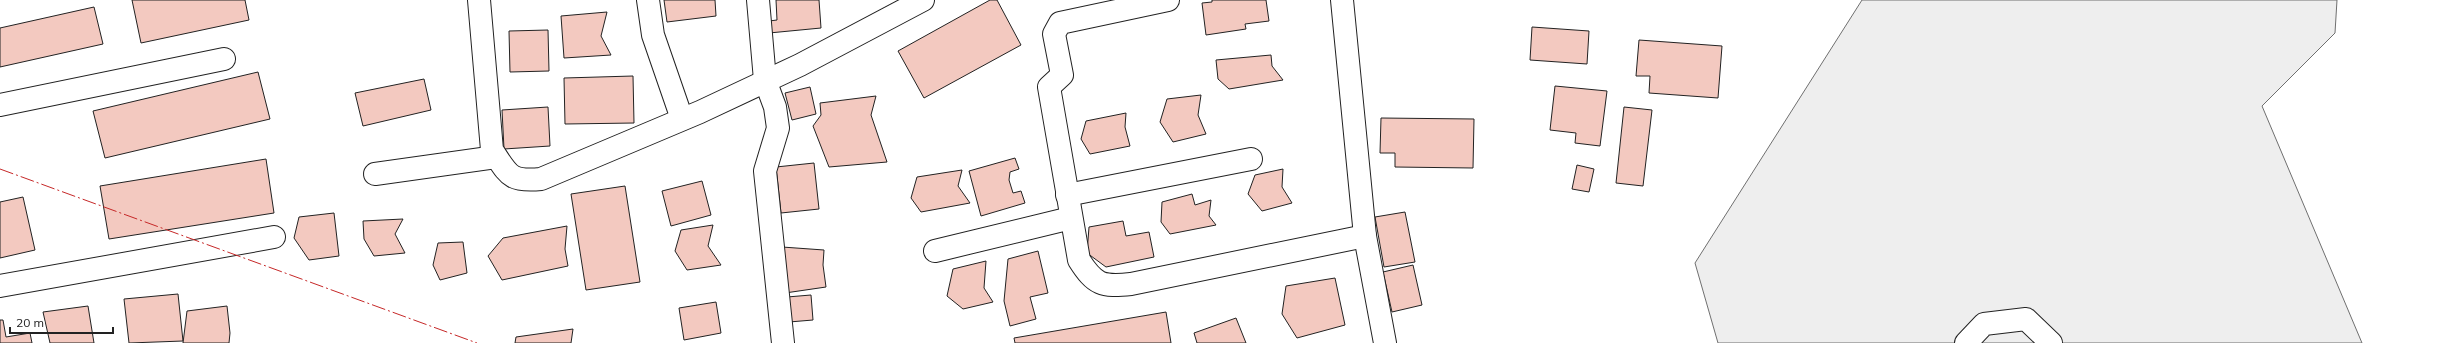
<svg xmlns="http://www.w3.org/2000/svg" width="2450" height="343" font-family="Mulish,sans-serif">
<rect width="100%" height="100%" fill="#fff"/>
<polygon fill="#eee" stroke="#6f6f6f" points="1862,0 2337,0 2335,33 2262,106 2362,343 1718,343 1695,263"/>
<g fill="#f3c9c0" stroke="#222">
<polygon points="132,0 245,0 249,20 141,43"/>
<polygon points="664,0 715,0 716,16 667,22"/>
<polygon points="776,0 819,0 821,28 769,33 769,21 777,20"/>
<polygon points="990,0 997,0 1021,45 924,98 898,51"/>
<polygon points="1212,0 1266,0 1269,21 1245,24 1246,29 1206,35 1202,3 1212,2"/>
<polygon points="94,7 103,44 0,67 0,28"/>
<polygon points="607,12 601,36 611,55 564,58 561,16"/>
<polygon points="1532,27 1589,31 1587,64 1530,60"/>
<polygon points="548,30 549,71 510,72 509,31"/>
<polygon points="1639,40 1722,46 1718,98 1649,93 1650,76 1636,76"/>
<polygon points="1271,55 1272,66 1283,80 1229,89 1218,79 1216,60"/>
<polygon points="258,72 270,119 105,158 93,111"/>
<polygon points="633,76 634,123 565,124 564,78"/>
<polygon points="424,79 431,110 363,126 355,93"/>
<polygon points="1555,86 1607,91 1600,146 1575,143 1576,133 1550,130"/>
<polygon points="810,87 816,114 792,120 785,93"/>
<polygon points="1201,95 1198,115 1206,134 1173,142 1160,122 1167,99"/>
<polygon points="876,96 871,115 887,162 829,167 813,126 821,115 820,103"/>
<polygon points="548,107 550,146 504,149 502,110"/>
<polygon points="1624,107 1652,110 1643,186 1616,183"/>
<polygon points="1126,113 1125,127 1130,146 1090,154 1081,139 1086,121"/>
<polygon points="1381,118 1474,119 1473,168 1395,167 1395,153 1380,153"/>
<polygon points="1015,158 1019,169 1010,172 1009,180 1013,193 1021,191 1025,203 981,216 969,171"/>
<polygon points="266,159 274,213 109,239 100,186"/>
<polygon points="814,163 819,209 781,213 776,167"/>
<polygon points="1577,165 1594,169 1589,192 1572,189"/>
<polygon points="1283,169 1282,187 1292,203 1262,211 1248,194 1255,175"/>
<polygon points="962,170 958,186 970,203 921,212 911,198 917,177"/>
<polygon points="702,181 711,215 671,226 662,191"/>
<polygon points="625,186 640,282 586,290 571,194"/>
<polygon points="1192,194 1195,205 1211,200 1209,216 1216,225 1170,234 1161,222 1162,202"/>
<polygon points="23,197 35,250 0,258 0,202"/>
<polygon points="1405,212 1415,262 1384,267 1375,217"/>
<polygon points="334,213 339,256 309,260 294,238 299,217"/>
<polygon points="403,219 395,234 405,253 374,256 364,239 363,221"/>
<polygon points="1123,221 1126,236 1149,232 1154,257 1106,267 1087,253 1089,227"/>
<polygon points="713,225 708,246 721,265 687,270 675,251 681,230"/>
<polygon points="567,226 565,249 568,266 502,280 488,256 503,238"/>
<polygon points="463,242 467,273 440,280 433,265 438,243"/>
<polygon points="782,247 824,250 823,265 826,287 785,293"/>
<polygon points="1038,251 1048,293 1030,297 1036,319 1010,326 1004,301 1008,259"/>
<polygon points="986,261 984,288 993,302 963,309 947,296 953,269"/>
<polygon points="1413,265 1422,305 1392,312 1383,272"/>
<polygon points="1335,278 1345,325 1297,338 1282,314 1286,286"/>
<polygon points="178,294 183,341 129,343 124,299"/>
<polygon points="811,295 813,320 789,322 787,297"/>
<polygon points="716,302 721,333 684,340 679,308"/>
<polygon points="88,306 94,343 50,343 43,312"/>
<polygon points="227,306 230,333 229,343 183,343 187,311"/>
<polygon points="1166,312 1171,343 1015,343 1014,338"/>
<polygon points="1236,318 1246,343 1197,343 1194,333"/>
<polygon points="0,320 3,320 6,337 30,333 32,343 0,343"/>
<polygon points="573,329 571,343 515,343 516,337"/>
</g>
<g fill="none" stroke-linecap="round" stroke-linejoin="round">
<g stroke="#222" stroke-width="24">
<g id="minor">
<path d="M479,0l13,150c17,25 17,32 49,29l159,-67 100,-47 123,-65"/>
<polyline points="648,0 653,35 682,119"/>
<polyline points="758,0 765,80 775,107 778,128 765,171 783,343"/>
<path d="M1168,0l-108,23 -6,11 8,41 -13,12 30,173c16,25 23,27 52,24l234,-48"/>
<polyline points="1342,0 1365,236 1385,343"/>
<polyline points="0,105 224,59"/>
<polyline points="375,174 496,157"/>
<polyline points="1067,195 1251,159"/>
<polyline points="935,251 1071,218"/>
<polyline points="0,286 274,237"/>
<polyline points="1966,343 1984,324 2026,319 2051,343"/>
</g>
</g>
<use href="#minor" stroke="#fff" stroke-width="22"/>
<polyline stroke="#c62828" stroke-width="1" stroke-dasharray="14 3 2 3" stroke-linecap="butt" points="0,169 477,343"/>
</g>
<path d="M10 327v6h103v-6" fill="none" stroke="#222222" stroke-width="2"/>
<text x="16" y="327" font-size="12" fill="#222222" stroke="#ffffff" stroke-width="3" paint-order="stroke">20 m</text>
</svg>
